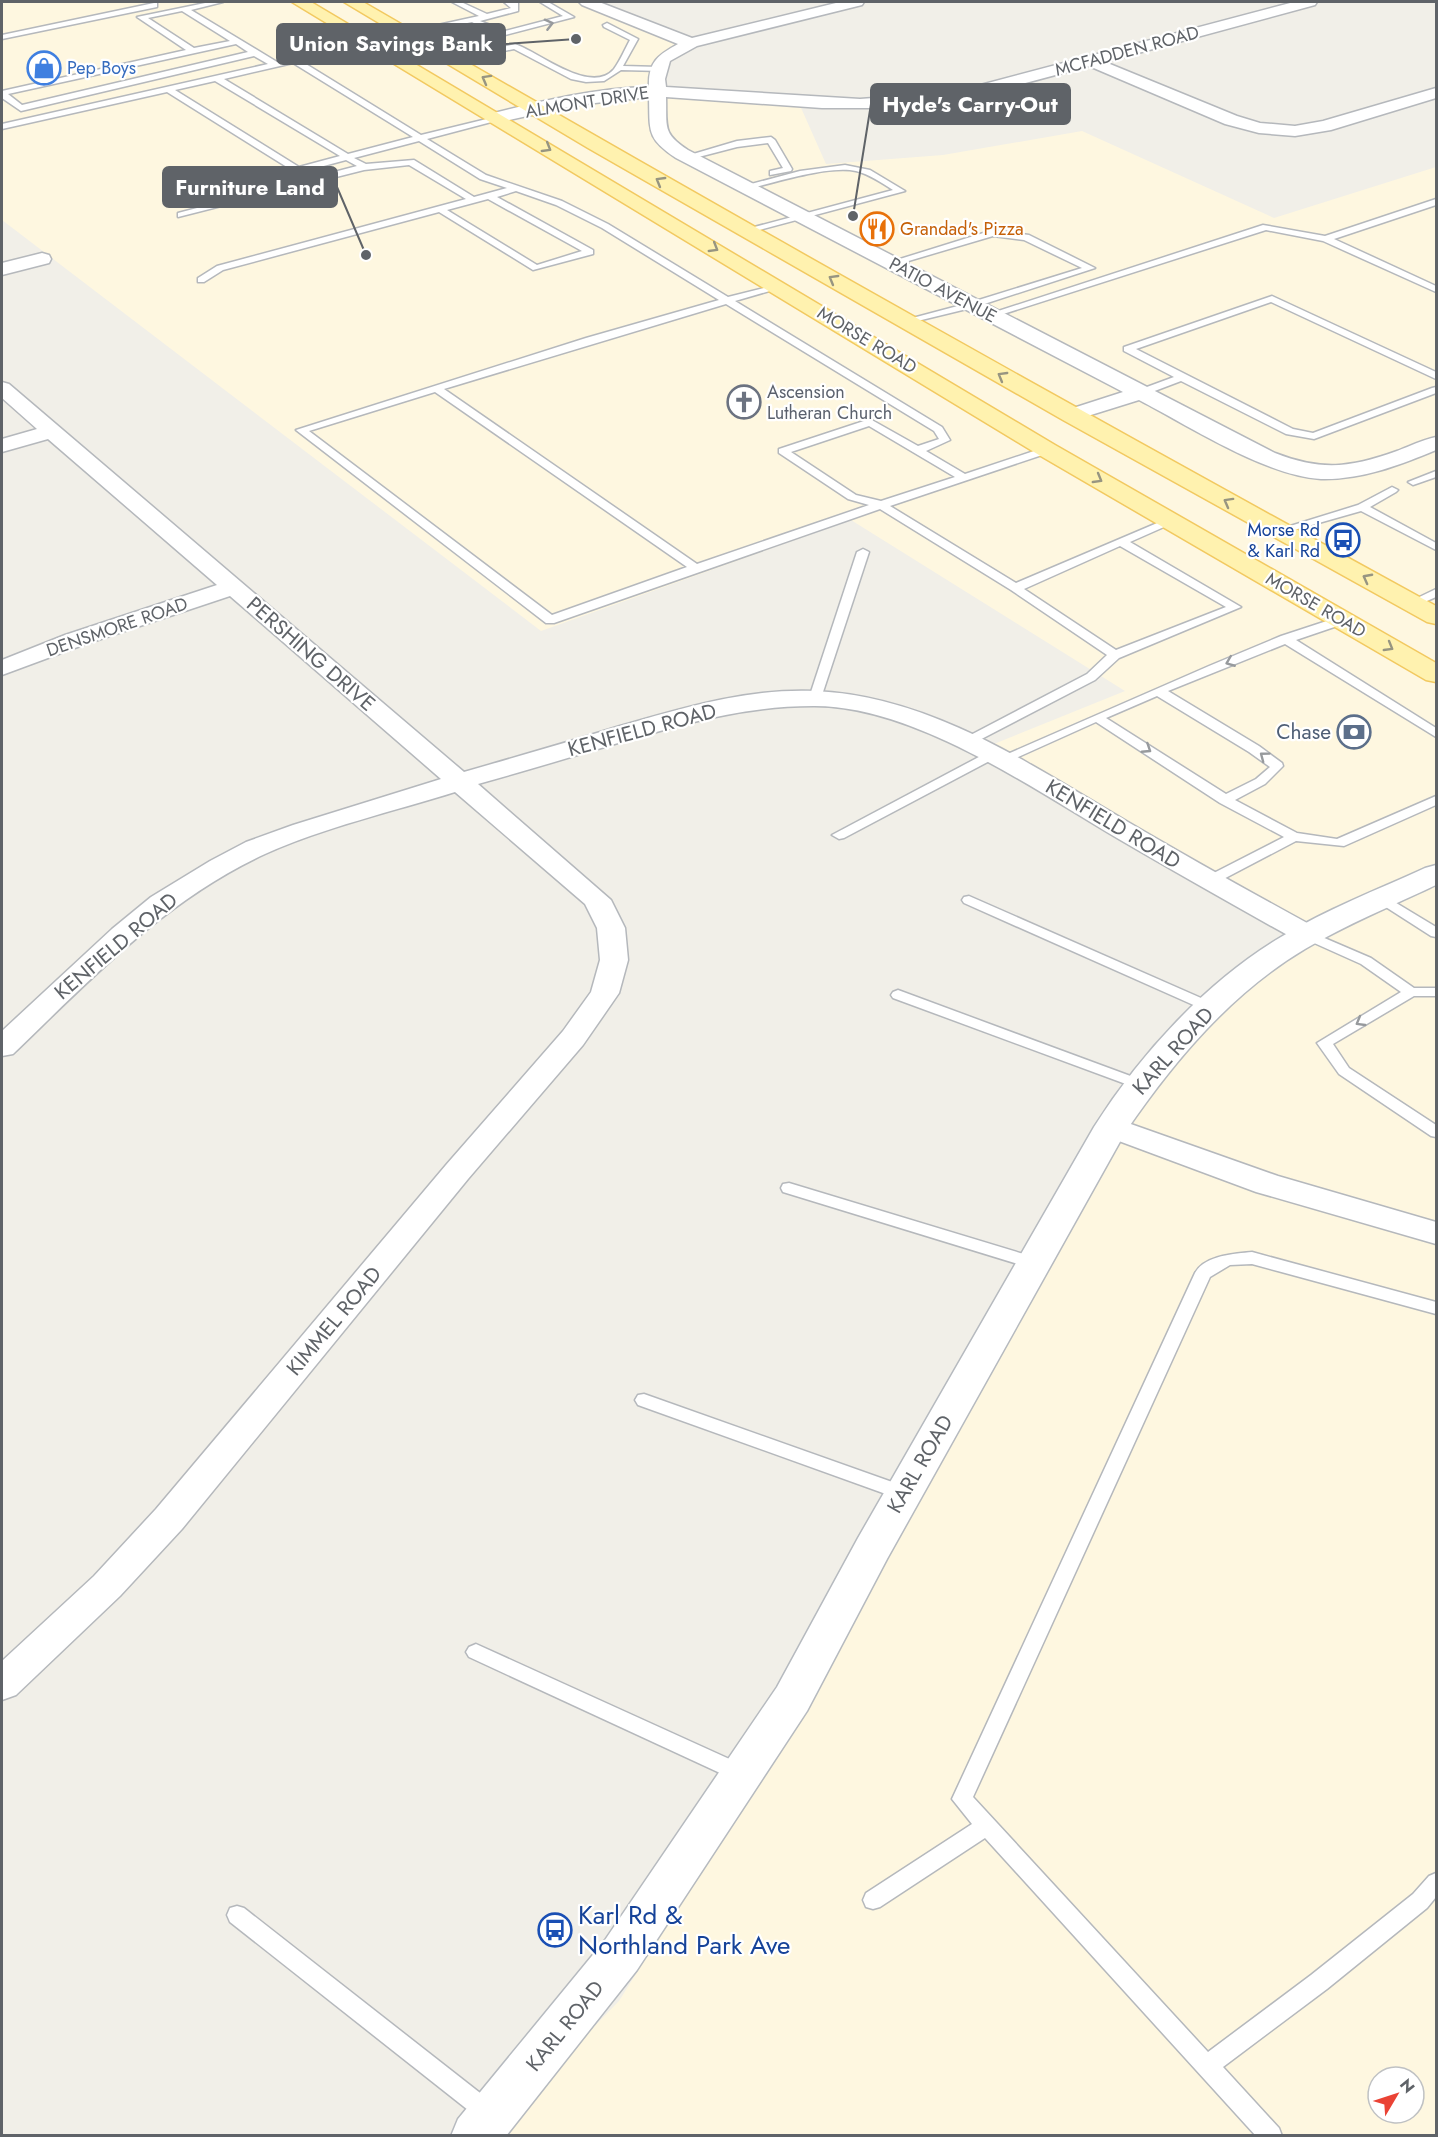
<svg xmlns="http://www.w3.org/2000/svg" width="1438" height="2137" font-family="Jost,sans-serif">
<rect width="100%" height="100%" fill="#f1efe8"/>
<path fill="#fef7e0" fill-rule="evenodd" d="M2,2h590l97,44 -20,12 -10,34 139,9 28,63 117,-9 139,-24 192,87 162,-51v1968h-947l130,-134 169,-270 370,-670 151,-134 -320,-181 136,-55 -274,-171 -310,111 -539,-411zM1378,2077h36v36h-36z"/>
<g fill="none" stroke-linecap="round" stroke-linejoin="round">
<g stroke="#b5b8bc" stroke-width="3">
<g id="lane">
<path d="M210,2h13l-32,8 86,52 97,-21v4l-73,16 120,74 78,-19v4l-72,19 59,36 76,26 46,23 120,73 52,-13v4l-45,13 207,126 8,13 -24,11 39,23 78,-26h8v4l-161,54 126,77 153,-65 6,3 -2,2 -43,19 111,65 -122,51 -24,22 -127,66 -5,-1 -1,-3 1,-3 124,-65 20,-19 -96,-65 -131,-81 -326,114h-8l-250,-193 290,-92 133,-38 -117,-72 -46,-23 -40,-14 -19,6 96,53v4l-60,16 -94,-58 -216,58 -19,12h-6v-4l19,-12 249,-67 -57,-34 -45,5 -186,47v-4l179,-47 -11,-6 -41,11 5,4 -7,2 -136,-85 -165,37v-5l266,-60 -14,-8 -233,55 -19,-13v-7l184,-41 -49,-33zM182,11l48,30 -36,7 -46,-30zM236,44l12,8 -226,53 -14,-11zM293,63l120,74 -65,17 -124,-75zM215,81l125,75 -41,11 -124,-77zM419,141l61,38 27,9 -33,9 -60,-37 -48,4 -12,-6zM488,199l94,52 -45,14 -90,-55zM726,304l208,127 5,8 -21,7 -48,-27 -91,30v4l69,46 21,6 -172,59 -253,-175zM435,392l252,175 -135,48 -243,-184zM869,426l86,51 -74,24 -25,-6 -65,-43zM1120,546l106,61 -110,43 -92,-61z"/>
<polygon points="452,2 461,2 487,14 511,8 504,2 518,3 518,11 480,21 505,31 563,16 540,2 548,2 574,17 505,35 492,33 472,22 406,36 406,32 479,16"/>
<polygon points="154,3 157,3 157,7 2,39 2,35"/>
<path d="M607,23l31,16 -15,27 36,1 4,2 -1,2 -41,-1 -17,11 -18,1 -15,-3 -57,-30 -62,13 -4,-2 67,-16c24,8 76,52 99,25 6,-8 11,-20 16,-29l-26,-13 -1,-2z"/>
<polygon points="771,137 775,140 792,169 791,171 770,175 770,171 783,168 768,143 737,147 687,160 683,157 737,141"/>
<path d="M845,165l25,5 35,21 -157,42 -5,-3 150,-40c-11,-7 -24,-16 -37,-19 -28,-6 -83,12 -112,19l-4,-3 60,-16z"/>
<polygon points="1436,199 1436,205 1334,239 1436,286 1436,292 1323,241 1266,230 994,317 986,315 1263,225 1325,236"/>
<polygon points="993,230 1029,235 1095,268 975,307 905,324 905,320 969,303 1082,268 1024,240 993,236 895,265 887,263"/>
<polygon points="1272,296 1436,372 1436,379 1271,302 1136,349 1293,429 1313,433 1432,388 1436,387 1436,393 1314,439 1286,434 1181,381 1144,395 1136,395 1136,391 1174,377 1124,351 1124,347"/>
<polygon points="1436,471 1436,477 1413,485 1408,482"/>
<polygon points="1392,487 1398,490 1396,492 1370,507 1436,543 1436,550 1361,511 1280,534 1274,531 1358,505"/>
<polygon points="863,549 869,552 821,698 819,701 811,701 809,698 857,552"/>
<polygon points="1436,589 1436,597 1413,607 1407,603"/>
<path d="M1342,616l6,4 -2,3 -50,17 140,88v9l-151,-93 -117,47 91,55 23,17 1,3 -18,18 -30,16 62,33 40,6 99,-43v9l-92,41 -48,-5 -82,43h-10l-2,-3 2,-3 80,-41 -64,-34 -124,-81 -89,40 -5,1 -6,-4 213,-93 72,-30zM1157,696l92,56 21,15 -14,12 -30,15 -120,-76z"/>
<polygon points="992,750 998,754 997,757 844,838 839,839 832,835"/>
<polygon points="1383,895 1436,927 1436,937 1431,936 1378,902 1376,899"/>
<polygon points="969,896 1217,1005 1219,1008 1212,1013 1207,1011 964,903 962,900 964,897"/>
<polygon points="1308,931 1371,958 1414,988 1436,988 1436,996 1414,996 1333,1044 1349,1068 1436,1125 1436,1137 1431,1136 1339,1074 1317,1043 1401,992 1361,964 1303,938 1301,935"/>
<polygon points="898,990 1144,1081 1147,1084 1144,1087 1134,1087 893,998 891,995 893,992"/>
<polygon points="789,1183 1040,1259 1042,1263 1040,1267 1034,1269 783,1192 781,1188 783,1184"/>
<path d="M1252,1252l184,50v12l-184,-50 -22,1 -20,12 -237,520 235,255 103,-77 102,-81 16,-18 7,-3v24l-9,11 -100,81 -104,78 56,61 3,8h-26l-271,-298 -105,69 -7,2 -7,-2 -3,-7 3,-7 106,-69 -20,-25 243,-526c10,-18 39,-19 57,-21z"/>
<polygon points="644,1394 909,1488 912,1493 909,1498 903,1500 897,1498 638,1405 635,1400 638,1395"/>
<polygon points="476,1644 747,1767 750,1773 747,1779 740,1781 733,1779 469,1657 466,1652 469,1647"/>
<polygon points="237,1906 244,1908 498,2107 501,2114 498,2121 490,2125 482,2121 230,1922 227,1915 230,1908"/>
</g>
</g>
<g stroke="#b5b8bc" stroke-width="3">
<g id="street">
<path d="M579,2h20l93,36 148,-36h24l-2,3 -165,41 -27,15 -5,18 1,8 194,12 94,-7 340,-90h23l-2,3 -210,57 132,54 23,7 35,3 28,-5 113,-33v10l-105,32 -36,6 -36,-3 -34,-9 -136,-58 -134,36 -55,6h-78l-156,-11c1,30 -4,36 22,53l587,303c46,18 75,15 122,-2 13,-5 25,-11 39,-14v13c-36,15 -75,30 -115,29 -55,-3 -132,-53 -182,-79l-61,19 -7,2 -7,-2 -3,-4 3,-4 59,-19 -447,-234c-30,-20 -26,-27 -27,-61l-72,8 -81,18 -6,-1 -2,-4 2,-4c52,-13 105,-26 159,-27 -1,-25 9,-32 29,-43l-96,-39z"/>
<polygon points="42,253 49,255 51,259 49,263 2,275 2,263"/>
<path d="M2,382l7,2 455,388c52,-15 104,-30 156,-46 63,-18 128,-38 195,-35 116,5 216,74 313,131 63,37 126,72 190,107l4,6 -4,6 -10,2 -10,-2c-61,-34 -121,-68 -181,-103 -85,-50 -204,-133 -304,-132 -70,0 -130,18 -195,37 -47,14 -93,28 -140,41l133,116 14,28 3,32 -9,33 -36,52 -115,134 -286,350 -62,67 -104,99 -14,5v-39l92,-85 62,-67 290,-344 117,-134 28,-39 9,-32 -3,-32 -12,-24 -130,-112c-60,19 -133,36 -190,62 -100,46 -174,125 -252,200l-11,2v-25l110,-102 39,-32 59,-36 36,-19 47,-17 148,-46 -211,-183 -147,49 -81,30v-15l63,-25 152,-50 -169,-146 -46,13v-13l35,-10 -35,-31z"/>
<polygon points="1111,1117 1278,1176 1436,1222 1436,1244 1256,1192 1100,1134 1096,1127 1100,1120"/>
</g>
</g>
<g stroke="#b6babf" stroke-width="3">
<path id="secondary" d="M1436,865v20c-44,21 -89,39 -131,64 -74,44 -131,112 -179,182l-239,428 -80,152 -170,259 -131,166h-55l7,-17 147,-179 172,-253 81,-149 236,-411c47,-74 112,-145 187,-190 46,-28 96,-47 144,-69z"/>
</g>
<g stroke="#f2c960" stroke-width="3">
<g id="primary">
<polygon points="292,2 311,2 1055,445 1436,663 1436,682 1426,680 1039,455"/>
<path d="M344,2h19c355,206 713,407 1073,604v18l-9,-2 -364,-202 -475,-272z"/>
</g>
</g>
<use href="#lane" fill="#fff" fill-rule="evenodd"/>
<use href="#street" fill="#fff" fill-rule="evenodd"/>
<use href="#secondary" fill="#fff" fill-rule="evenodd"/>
<use href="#primary" fill="#fff2af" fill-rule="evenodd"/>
</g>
<defs><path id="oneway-chevron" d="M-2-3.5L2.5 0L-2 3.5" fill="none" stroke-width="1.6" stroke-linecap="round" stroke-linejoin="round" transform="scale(1.5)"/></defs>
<g stroke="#979a9d">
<use href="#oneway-chevron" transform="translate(549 24) rotate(-14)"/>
<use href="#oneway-chevron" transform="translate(1230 662) rotate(158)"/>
<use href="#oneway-chevron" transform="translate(1147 749) rotate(33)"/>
<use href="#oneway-chevron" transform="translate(1264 756) rotate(-143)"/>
<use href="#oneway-chevron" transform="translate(1360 1022) rotate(150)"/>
</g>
<g stroke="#979581">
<use href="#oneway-chevron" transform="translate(486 79) rotate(-151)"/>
<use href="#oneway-chevron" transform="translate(547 148) rotate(31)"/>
<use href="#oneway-chevron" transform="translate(660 181) rotate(-150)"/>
<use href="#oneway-chevron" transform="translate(714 248) rotate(31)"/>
<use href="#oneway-chevron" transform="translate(833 279) rotate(-150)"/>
<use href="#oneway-chevron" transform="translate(1002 376) rotate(-150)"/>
<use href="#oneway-chevron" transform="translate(1098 479) rotate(30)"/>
<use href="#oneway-chevron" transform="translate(1228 502) rotate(-151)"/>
<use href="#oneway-chevron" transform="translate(1367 578) rotate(-152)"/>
<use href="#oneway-chevron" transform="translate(1389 647) rotate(30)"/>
</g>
<defs>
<g id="shop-ring" transform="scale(1.725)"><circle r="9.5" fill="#fff" stroke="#3f7fe0" stroke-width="1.5"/><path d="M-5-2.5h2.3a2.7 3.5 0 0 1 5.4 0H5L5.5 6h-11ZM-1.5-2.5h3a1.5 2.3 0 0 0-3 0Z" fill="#3f7fe0"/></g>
<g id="restaurant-ring" transform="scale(1.725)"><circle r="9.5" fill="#fff" stroke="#e8710a" stroke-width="1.5"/><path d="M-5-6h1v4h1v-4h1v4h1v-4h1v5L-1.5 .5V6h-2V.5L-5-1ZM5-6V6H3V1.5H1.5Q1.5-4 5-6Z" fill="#e8710a"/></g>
<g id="church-ring" transform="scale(1.725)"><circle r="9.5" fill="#fff" stroke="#6b7280" stroke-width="1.5"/><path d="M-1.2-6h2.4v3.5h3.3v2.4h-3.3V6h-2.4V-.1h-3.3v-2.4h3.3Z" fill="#6b7280"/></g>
<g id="bus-ring" transform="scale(1.725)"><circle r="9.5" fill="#fff" stroke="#1a4fb4" stroke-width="1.5"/><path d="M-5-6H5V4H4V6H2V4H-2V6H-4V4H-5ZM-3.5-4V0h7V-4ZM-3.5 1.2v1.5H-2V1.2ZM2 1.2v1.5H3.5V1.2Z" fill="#1a4fb4"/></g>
<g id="bank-ring" transform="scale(1.725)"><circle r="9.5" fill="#fff" stroke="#5c6f8a" stroke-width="1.5"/><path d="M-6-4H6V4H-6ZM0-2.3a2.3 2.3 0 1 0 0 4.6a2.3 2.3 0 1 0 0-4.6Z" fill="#5c6f8a"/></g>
</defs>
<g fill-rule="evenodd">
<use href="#shop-ring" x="44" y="68"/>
<use href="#restaurant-ring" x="877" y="229"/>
<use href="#church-ring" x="744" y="402"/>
<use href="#bus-ring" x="1343" y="540"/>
<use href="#bank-ring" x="1354" y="732"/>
<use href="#bus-ring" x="555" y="1930"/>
</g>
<g text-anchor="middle" stroke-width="4.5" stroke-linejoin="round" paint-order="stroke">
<g font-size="18" fill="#5f6368" stroke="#fff">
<text transform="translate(1127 51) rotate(-15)" y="6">MCFADDEN ROAD</text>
<text transform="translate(587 102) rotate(-9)" y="6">ALMONT DRIVE</text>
<text transform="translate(943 290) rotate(28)" y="6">PATIO AVENUE</text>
<text transform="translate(867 340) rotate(31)" y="6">MORSE ROAD</text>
<text transform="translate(1316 605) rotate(30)" y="6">MORSE ROAD</text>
<text transform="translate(117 627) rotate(-19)" y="6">DENSMORE ROAD</text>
</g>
<g font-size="18" fill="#366cbe" stroke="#fff" text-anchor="start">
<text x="67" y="74">Pep Boys</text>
</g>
<g font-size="18" fill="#c56008" stroke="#fff" text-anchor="start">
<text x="900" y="235">Grandad's Pizza</text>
</g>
<g font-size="18" fill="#5b616d" stroke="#fff" text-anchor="start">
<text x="767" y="398">Ascension<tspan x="767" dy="21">Lutheran Church</tspan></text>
</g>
<g font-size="18" fill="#164399" stroke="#fff" text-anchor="end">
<text x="1320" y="536">Morse Rd<tspan x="1320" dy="21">&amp; Karl Rd</tspan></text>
</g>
<g font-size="21" fill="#5f6368" stroke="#fff">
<text transform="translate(311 654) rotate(41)" y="7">PERSHING DRIVE</text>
<text transform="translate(642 730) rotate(-15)" y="7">KENFIELD ROAD</text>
<text transform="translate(1113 824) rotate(31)" y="7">KENFIELD ROAD</text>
<text transform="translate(116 946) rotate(-40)" y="7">KENFIELD ROAD</text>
<text transform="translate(1173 1051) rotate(-48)" y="7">KARL ROAD</text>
<text transform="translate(334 1321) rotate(-50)" y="7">KIMMEL ROAD</text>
<text transform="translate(920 1464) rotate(-60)" y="7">KARL ROAD</text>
<text transform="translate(565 2026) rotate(-51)" y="7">KARL ROAD</text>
</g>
<g font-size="21" fill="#4e5e75" stroke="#fff" text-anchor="end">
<text x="1331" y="739">Chase</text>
</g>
<g font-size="26" fill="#164399" stroke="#fff" text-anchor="start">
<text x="578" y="1924">Karl Rd &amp;<tspan x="578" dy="30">Northland Park Ave</tspan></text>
</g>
</g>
<path fill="none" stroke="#5f6368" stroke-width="2" d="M576 39L505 44M853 216L871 104M366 255L337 187"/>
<g fill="#5f6368" stroke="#fff" stroke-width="2">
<circle cx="576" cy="39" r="6"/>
<circle cx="853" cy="216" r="6"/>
<circle cx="366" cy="255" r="6"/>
</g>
<g fill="#5f6368" stroke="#5f6368" stroke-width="2">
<rect x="277" y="24" width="228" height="40" rx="6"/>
<rect x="871" y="84" width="199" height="40" rx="6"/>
<rect x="163" y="167" width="174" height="40" rx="6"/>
</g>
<g font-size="22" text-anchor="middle" font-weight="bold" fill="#fff">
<text x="391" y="51">Union Savings Bank</text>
<text x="970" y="112">Hyde's Carry-Out</text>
<text x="250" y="195">Furniture Land</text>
</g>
<rect width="1438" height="2137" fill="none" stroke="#5f6368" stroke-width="6"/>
<g transform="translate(1396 2095) rotate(51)"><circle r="28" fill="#ffffff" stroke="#bfc1c3" stroke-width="1.5"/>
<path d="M0-4.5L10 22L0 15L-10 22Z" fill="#ea4335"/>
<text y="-9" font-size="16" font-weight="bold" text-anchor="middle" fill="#5f6368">N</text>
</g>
</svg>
